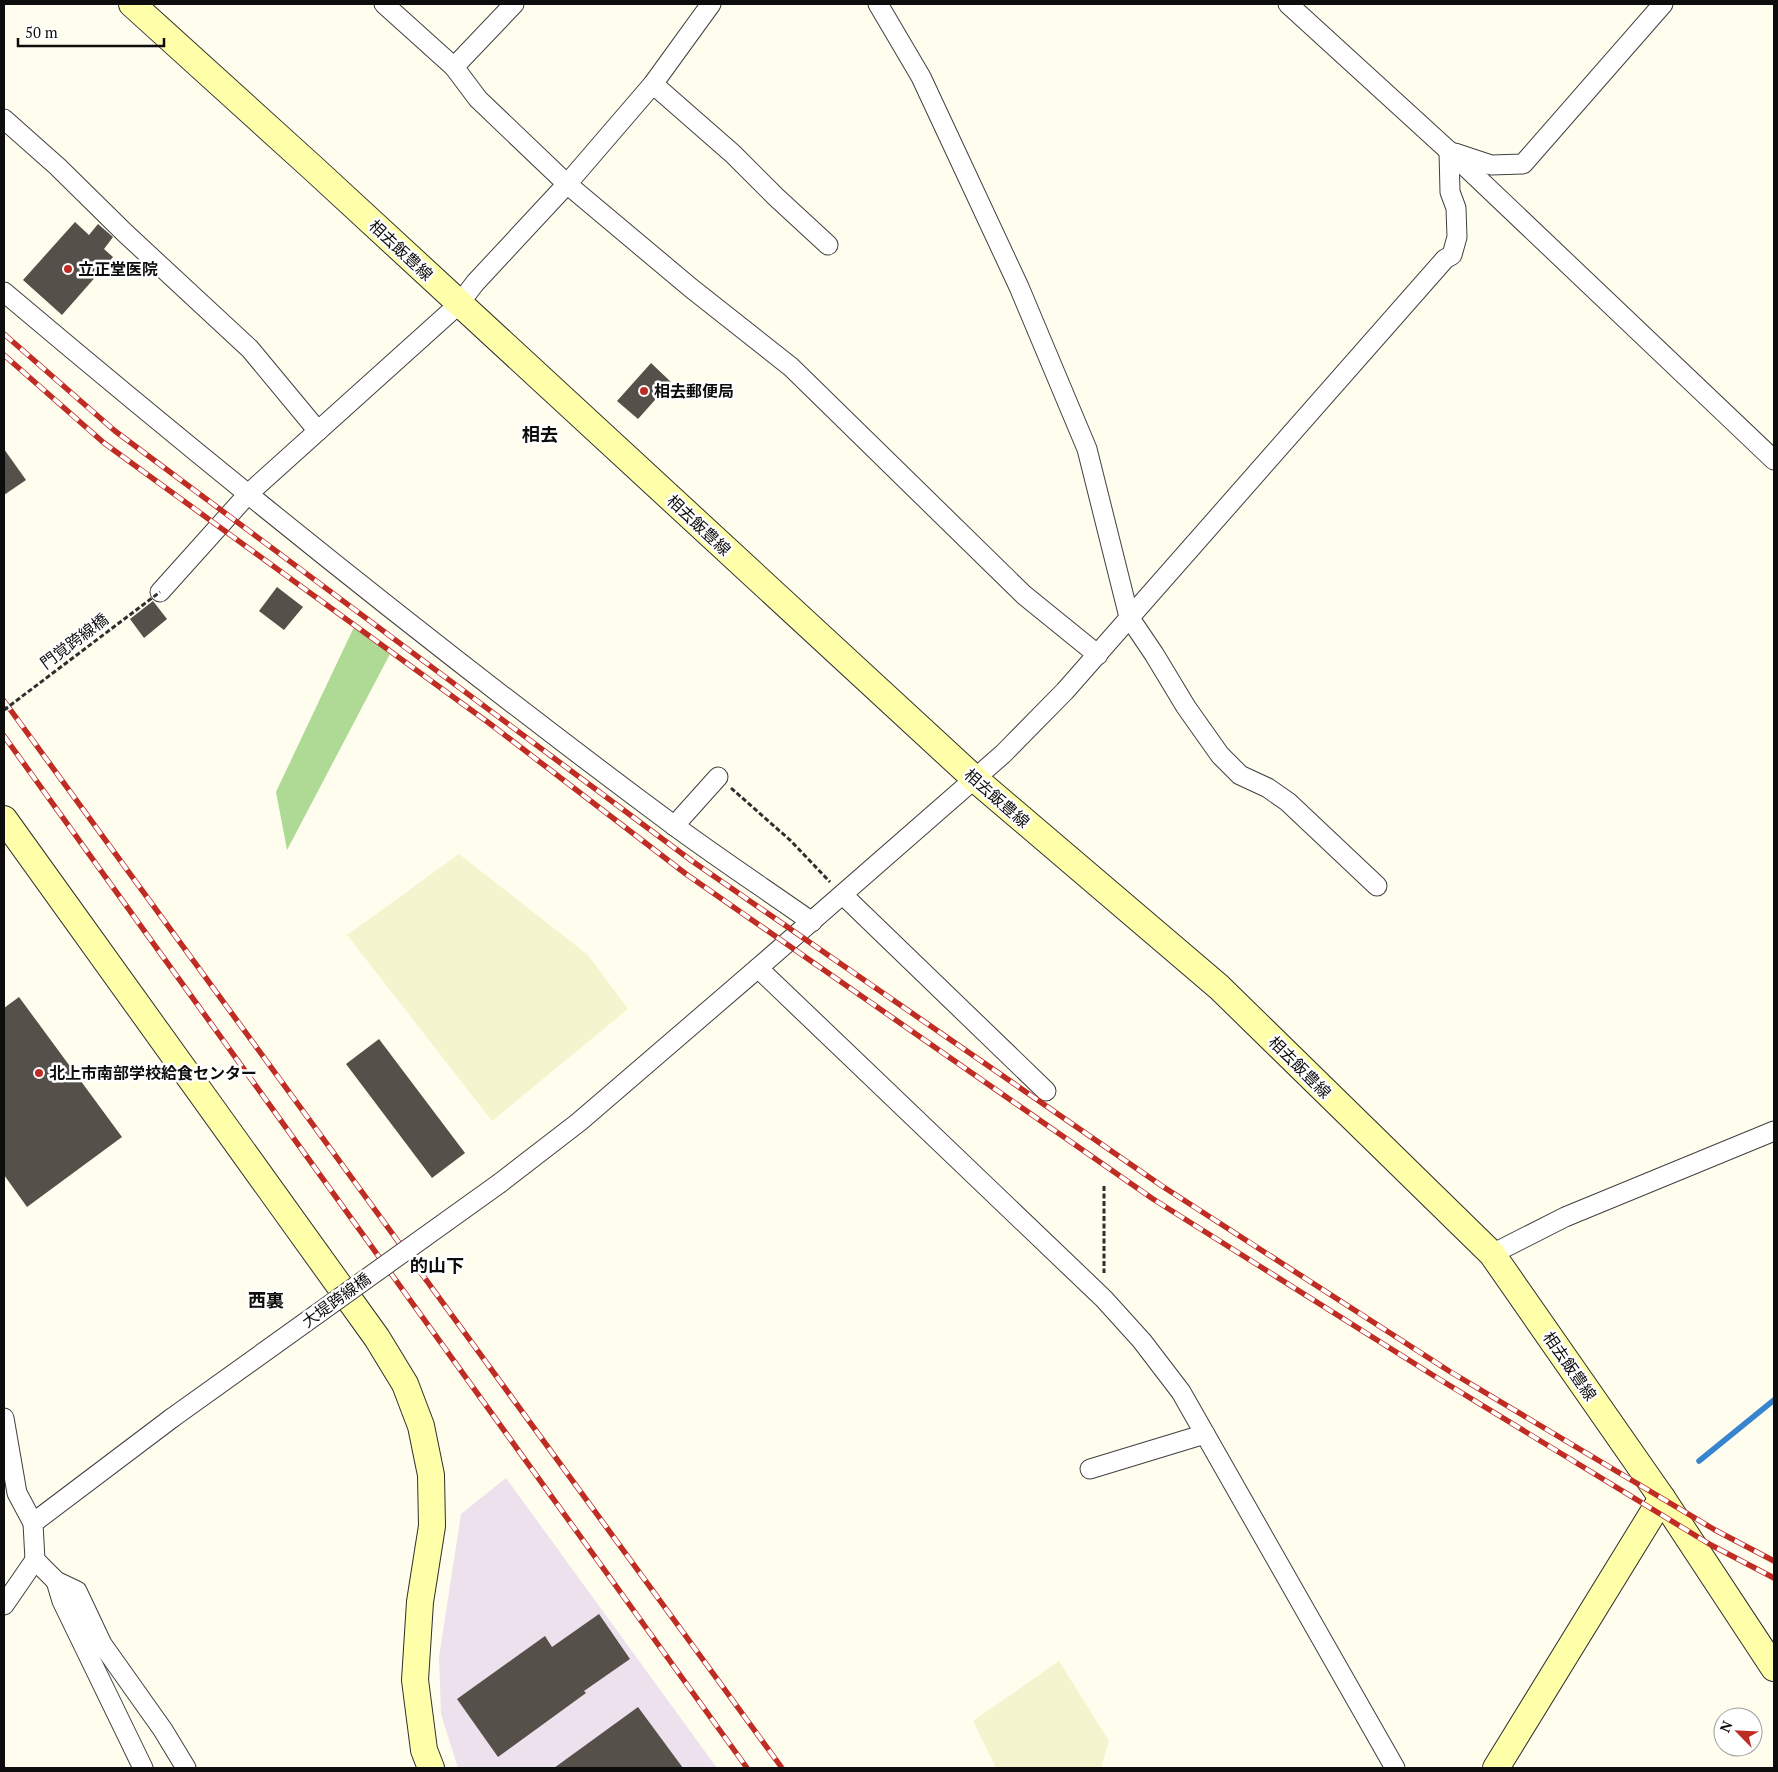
<svg xmlns="http://www.w3.org/2000/svg" width="1778" height="1772" font-family="'PT Serif','Noto Sans JP',serif">
<rect width="100%" height="100%" fill="#fffdee"/>
<polygon fill="#ece1ec" points="506,1478 717,1768 458,1768 441,1714 439,1657 461,1514"/>
<g fill="#f4f5ce">
<polygon points="459,854 588,955 628,1009 492,1121 347,935"/>
<polygon points="1059,1661 1109,1741 1101,1768 996,1768 973,1721"/>
</g>
<polygon fill="#aeda96" points="354,627 390,654 287,850 276,792"/>
<g fill="none" stroke-linecap="round" stroke-linejoin="round">
<polyline stroke="#3884ce" stroke-width="5.5" points="1699,1461 1774,1400"/>
</g>
<g fill="#56504a">
<polygon points="75,222 89,235 98,224 113,237 104,249 113,257 62,315 23,280"/>
<polygon points="651,363 671,382 638,419 617,401"/>
<polygon points="4,449 26,480 4,495"/>
<polygon points="277,587 303,607 284,630 259,611"/>
<polygon points="153,601 167,619 144,638 130,619"/>
<polygon points="19,997 122,1137 27,1207 4,1175 4,1008"/>
<polygon points="379,1039 465,1153 432,1178 346,1064"/>
<polygon points="599,1614 630,1659 584,1691 586,1693 498,1757 457,1699 545,1636 552,1647"/>
<polygon points="638,1707 683,1768 554,1768"/>
</g>
<g fill="none" stroke-linecap="round" stroke-linejoin="round">
<g stroke="#404040" stroke-width="21">
<g id="street">
<polyline points="384,4 454,67 478,99 567,184 691,288 791,367 1024,595 1098,655"/>
<polyline points="878,4 921,77 1019,287 1087,449 1129,617 1154,654 1186,707 1220,755 1240,775 1268,788 1288,802 1377,886"/>
<polyline points="1288,4 1449,151 1774,460"/>
<polyline points="454,67 514,4"/>
<polyline points="653,84 733,154 776,197 828,245"/>
<polyline points="4,119 58,167 125,233 250,349 318,431"/>
<polyline points="1455,153 1491,165 1523,164 1663,4"/>
<path d="M4,292c218,184 439,362 668,532 46,34 93,65 140,98"/>
<polyline points="160,592 248,494 459,304 475,283 567,184 653,84 711,4"/>
<polyline points="674,826 718,777"/>
<polyline points="843,895 1046,1091"/>
<polyline points="758,968 1104,1299 1142,1341 1181,1392 1395,1768"/>
<polyline points="500,1183 579,1122 758,968 1003,754 1065,691 1445,259 1452,255 1457,237 1456,208 1450,192 1449,151"/>
<polyline points="1492,1254 1565,1217 1774,1131"/>
<polyline points="4,1418 17,1493 33,1523 35,1560 56,1581 77,1591 102,1644 163,1730 186,1768"/>
<polyline points="1090,1469 1205,1434"/>
<polyline points="33,1523 172,1418"/>
<polyline points="56,1581 62,1601 143,1768"/>
<polyline points="4,1605 35,1560"/>
</g>
</g>
<g stroke="#2f2f2f" stroke-width="28">
<g id="secondary">
<polyline points="132,4 314,169 975,779 1219,987 1492,1254 1662,1498 1774,1668"/>
<polyline points="4,819 377,1338 405,1384 421,1426 431,1475 432,1526 420,1602 415,1680 424,1750 431,1768"/>
<polyline points="1496,1768 1662,1498"/>
</g>
</g>
<g stroke="#2f2f2f" stroke-width="3" stroke-dasharray="5 2.5" stroke-linecap="butt">
<polyline points="731,788 791,841 830,882"/>
<polyline points="1104,1186 1104,1273"/>
</g>
<use href="#street" stroke="#fff" stroke-width="19"/>
<use href="#secondary" stroke="#fffea9" stroke-width="26"/>
<g stroke="#bf2c24" stroke-width="5.5">
<g id="rail">
<polyline points="4,334 115,431 692,861 1162,1186 1449,1371 1715,1530 1774,1561"/>
<polyline points="4,355 104,443 489,723 686,874 1153,1199 1439,1379 1711,1545 1774,1578"/>
<polyline points="4,701 782,1768"/>
<polyline points="4,736 747,1768"/>
</g>
</g>
<use href="#rail" stroke="#fff" stroke-width="4" stroke-dasharray="11" stroke-linecap="butt"/>
<g stroke="#404040" stroke-width="21" stroke-linecap="butt">
<polyline id="street-bridge" points="172,1418 500,1183"/>
</g>
<polyline stroke="#2f2f2f" stroke-width="3" stroke-dasharray="5 2.5" stroke-linecap="butt" points="4,710 160,592"/>
<use href="#street-bridge" stroke="#fff" stroke-width="19"/>
</g>
<g fill="#bf2c24" stroke="#fff" stroke-width="2">
<circle cx="68" cy="269" r="5"/>
<circle cx="644" cy="391" r="5"/>
<circle cx="39" cy="1073" r="5"/>
</g>
<g text-anchor="middle" stroke-width="5" stroke-linejoin="round" paint-order="stroke">
<g font-size="16" fill="#0d0d0d" stroke="#fff">
<text transform="translate(401 250) rotate(43)" y="6">相去飯豊線</text>
<text transform="translate(699 525) rotate(43)" y="6">相去飯豊線</text>
<text transform="translate(74 641) rotate(-37)" y="6">門覚跨線橋</text>
<text transform="translate(997 798) rotate(41)" y="6">相去飯豊線</text>
<text transform="translate(1300 1067) rotate(45)" y="6">相去飯豊線</text>
<text transform="translate(336 1300) rotate(-36)" y="6">大堤跨線橋</text>
<text transform="translate(1570 1366) rotate(55)" y="6">相去飯豊線</text>
</g>
<g font-size="16" font-weight="bold" fill="#0d0d0d" stroke="#fff" text-anchor="start">
<text x="78" y="275">立正堂医院</text>
<text x="654" y="397">相去郵便局</text>
<text x="49" y="1079">北上市南部学校給食センター</text>
</g>
<g font-size="18" font-weight="bold" fill="#0d0d0d" stroke="#fff">
<text x="540" y="441">相去</text>
<text x="437" y="1272">的山下</text>
<text x="266" y="1307">西裏</text>
</g>
</g>
<rect width="1778" height="1772" fill="none" stroke="#0d0d0d" stroke-width="10"/>
<g transform="translate(1738 1732) rotate(294)"><circle r="24" fill="#ffffff" stroke="#9e9e9e"/>
<path d="M0-4L9 19L0 12L-9 19Z" fill="#bf2c24"/>
<text y="-8" font-size="14" font-weight="bold" text-anchor="middle" fill="#0d0d0d">N</text>
</g>
<path d="M18 38v8h146v-8" fill="none" stroke="#0d0d0d" stroke-width="2.5"/>
<text x="25" y="38" font-size="15" fill="#0d0d0d" stroke="#ffffff" stroke-width="4" paint-order="stroke">50 m</text>
</svg>
